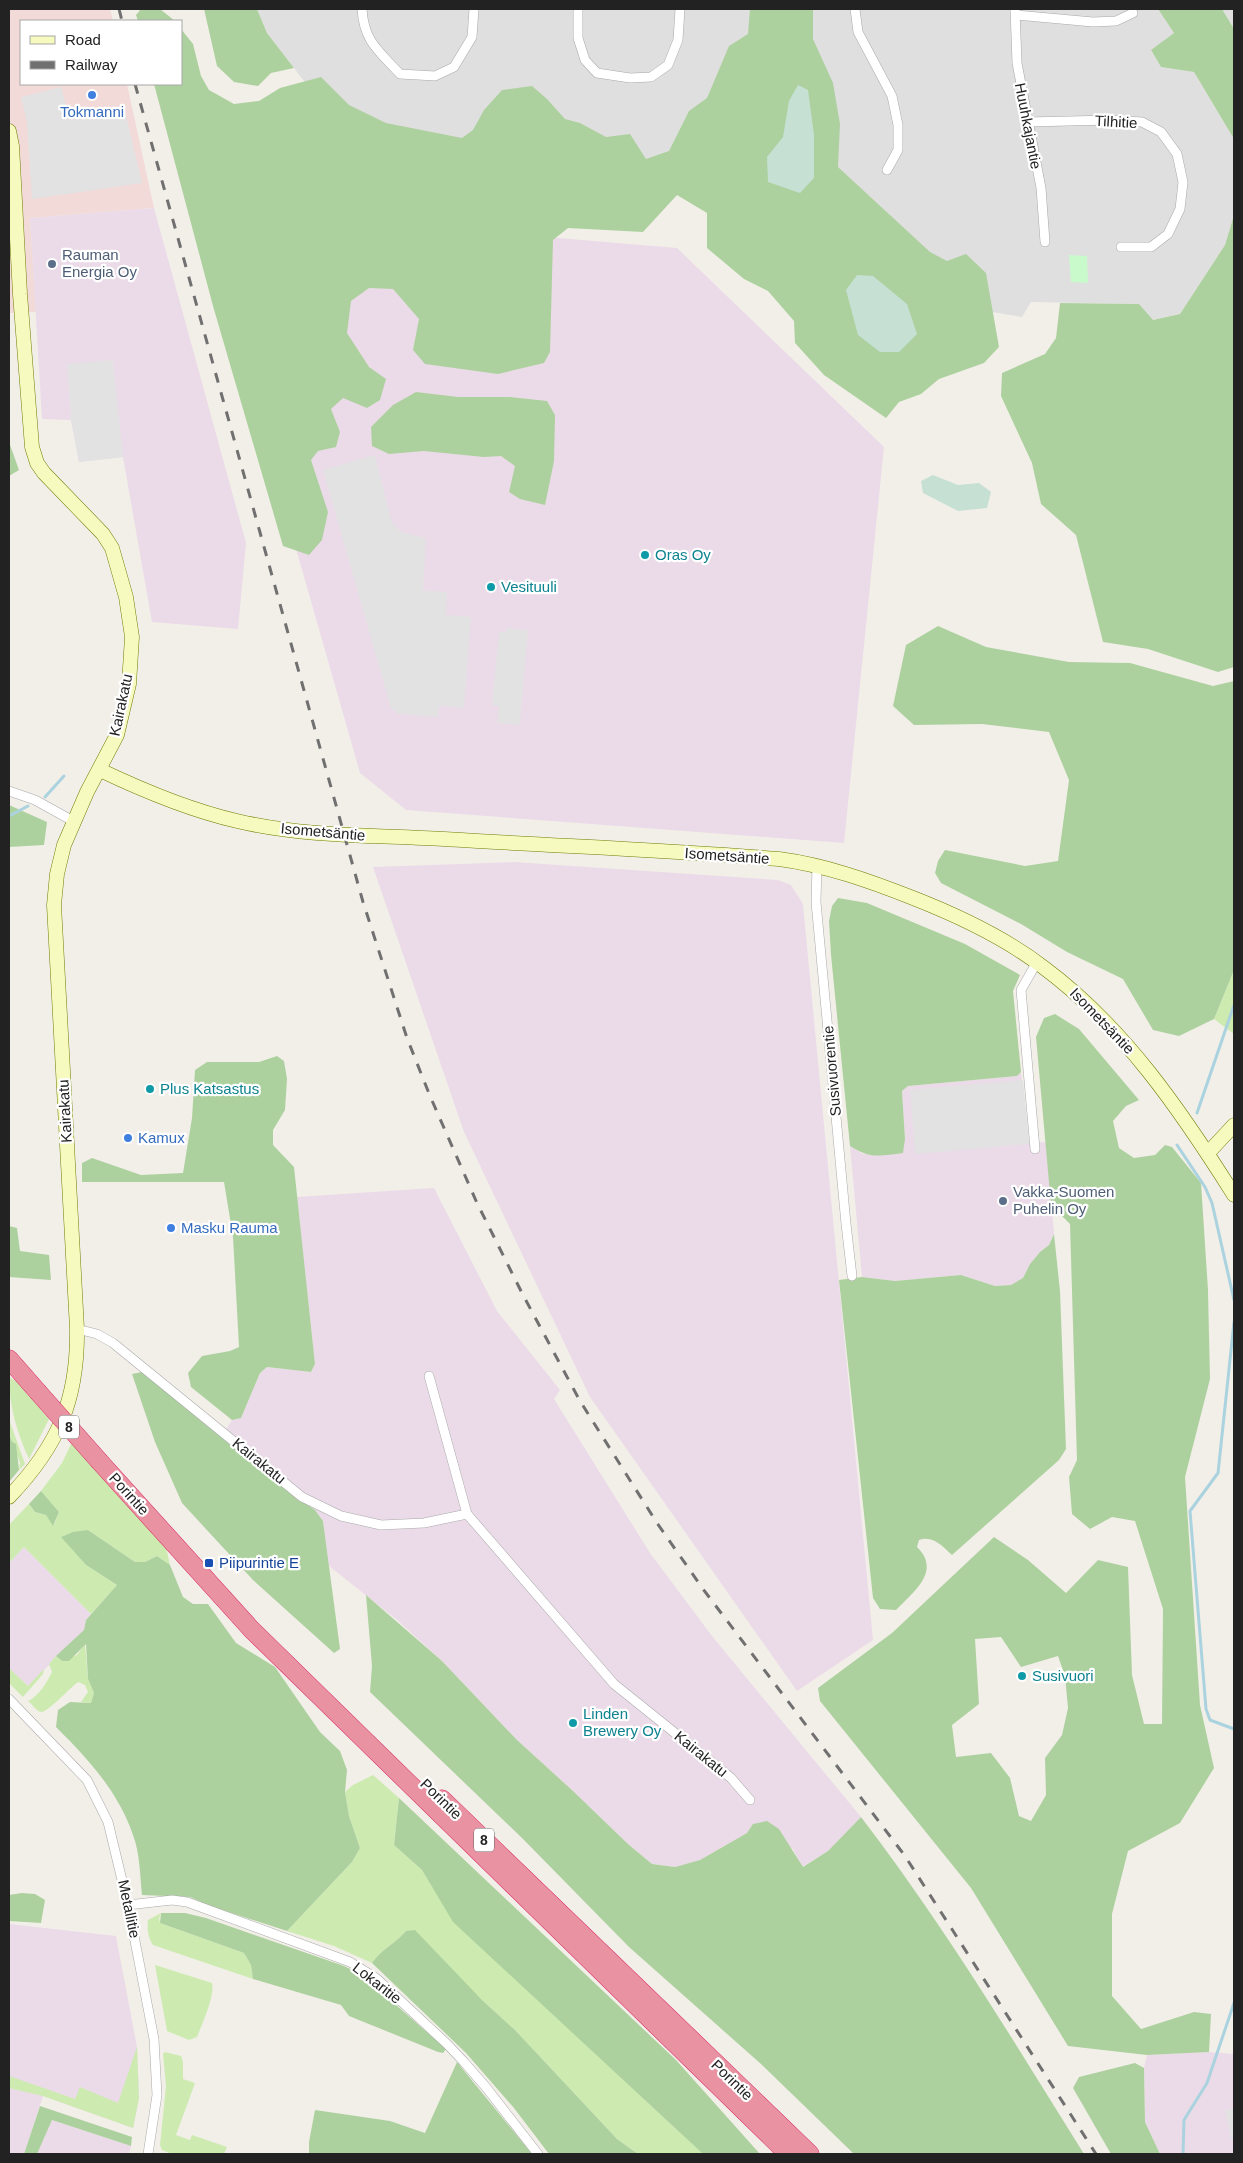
<svg xmlns="http://www.w3.org/2000/svg" width="1243" height="2163" font-family="Arial,sans-serif">
<rect width="100%" height="100%" fill="#f2efe9"/>
<g fill="#e0dfdf">
<polygon points="257,9 1158,9 1174,33 1151,51 1161,67 1194,72 1234,139 1234,215 1225,245 1180,314 1152,320 1138,304 1031,302 1022,317 986,311 676,182 367,133 314,94 267,33"/>
<polygon points="1222,9 1234,9 1234,29"/>
</g>
<polygon fill="#f2dad9" points="9,9 110,9 113,21 21,21 21,84 127,84 154,208 30,218 36,312 9,313"/>
<g fill="#ebdbe8">
<polygon points="154,208 246,543 238,629 152,622 123,457 79,462 71,420 42,419 30,218"/>
<polygon points="203,208 677,248 884,447 844,843 406,810 360,773 271,461"/>
<polygon points="514,862 778,880 791,885 803,904 873,1640 797,1691 590,1397 464,1132 373,867"/>
<polygon points="1021,1072 1029,1143 1046,1142 1054,1233 1049,1245 1040,1252 1030,1264 1023,1278 1011,1285 995,1286 961,1275 895,1281 862,1277 850,1146 863,1154 905,1139 902,1091 908,1086 1017,1076"/>
<polygon points="434,1188 497,1311 560,1390 554,1399 650,1553 712,1636 861,1817 828,1851 802,1867 793,1849 754,1824 747,1833 700,1860 675,1867 652,1864 628,1844 573,1791 517,1740 442,1661 397,1620 329,1566 323,1521 315,1510 278,1484 221,1437 232,1420 241,1418 260,1373 267,1367 311,1372 315,1364 297,1197"/>
<polygon points="24,1547 91,1614 86,1620 84,1630 28,1686 9,1668 9,1563"/>
<polygon points="9,1924 116,1936 137,2047 139,2098 133,2128 43,2096 24,2154 9,2154 9,2088 37,2094 9,2084"/>
<polygon points="1209,2052 1234,2054 1234,2154 1160,2154 1145,2122 1144,2068 1147,2055"/>
<polygon points="52,2120 131,2146 129,2154 37,2154"/>
</g>
<g fill="#cdebb0">
<polygon points="1234,970 1234,1034 1214,1019"/>
<path d="M9,1377l8,5 32,37 -20,40c-12,-26 -20,-53 -20,-82z"/>
<polygon points="9,1419 25,1464 19,1470 20,1463 9,1434"/>
<polygon points="73,1440 166,1547 170,1565 157,1556 145,1562 135,1562 88,1530 62,1536 86,1565 117,1585 91,1614 24,1547 9,1563 9,1525 29,1504 35,1512 46,1515 54,1525 59,1512 41,1491 62,1463"/>
<path d="M85,1644l3,35 6,14 -3,10 -10,-1 7,-10 -3,-7 -7,-3c-7,5 -32,32 -37,30 -5,-1 -9,-8 -13,-11 11,-5 19,-19 24,-29l-3,-8 7,-8 6,5 15,-6z"/>
<polygon points="9,1668 28,1686 44,1669 43,1674 23,1697 9,1683"/>
<path d="M373,1775l26,23 -5,47 28,25 32,52 249,232h-65l-21,-15 -102,-109 -109,-99c-11,13 -25,18 -34,32l-38,-17 -47,-15 65,-69 8,-14 -11,-32 -4,-24 8,-7z"/>
<path d="M161,1913l-2,5 1,5 84,30 7,12 2,14 -100,-34c-5,-7 -6,-16 -5,-25z"/>
<path d="M155,1965l57,18c3,13 -10,41 -15,54l-8,3 -22,-9z"/>
<polygon points="137,2047 139,2098 133,2128 43,2096 9,2088 9,2076 75,2099 80,2087 118,2103"/>
<polygon points="165,2052 181,2056 183,2062 183,2079 195,2083 176,2135 190,2140 192,2135 227,2147 224,2154 172,2154 162,2150 160,2145 166,2086 163,2054"/>
</g>
<g fill="#add19e" fill-rule="evenodd">
<polygon points="141,9 160,9 175,21 138,21 136,15"/>
<polygon points="204,9 257,9 267,33 294,68 271,73 258,86 234,82 217,66"/>
<polygon points="750,9 813,9 813,39 833,83 840,124 838,167 930,252 947,261 966,254 986,273 999,347 984,363 939,379 921,394 899,402 886,418 824,375 795,343 794,321 768,291 744,279 707,248 707,213 677,195 643,232 568,228 553,240 550,352 544,363 498,374 425,364 413,350 419,319 393,289 369,288 351,301 347,333 369,367 386,379 380,400 367,408 343,398 331,409 340,432 336,447 318,451 311,460 328,512 322,540 309,555 283,546 213,306 154,84 181,84 181,29 193,44 201,76 209,90 234,104 259,101 280,88 321,77 349,105 386,123 462,138 473,130 484,110 502,90 532,86 547,99 565,119 580,123 606,137 630,134 646,159 669,151 689,111 707,98 729,46 748,34"/>
<polygon points="1158,9 1222,9 1234,29 1234,139 1194,72 1161,67 1151,50 1174,33"/>
<polygon points="1234,215 1234,667 1218,672 1148,649 1103,642 1076,535 1041,504 1032,463 1001,396 1002,373 1045,354 1056,338 1060,303 1139,304 1153,320 1180,314 1225,245"/>
<polygon points="416,392 458,397 510,397 547,401 555,415 554,461 545,505 520,499 509,492 515,466 501,456 484,457 424,451 389,454 372,446 371,427 393,405"/>
<polygon points="9,442 19,470 9,476"/>
<polygon points="938,626 986,647 1069,662 1130,663 1213,686 1234,681 1234,970 1214,1019 1179,1036 1153,1030 1123,979 1067,952 1021,924 941,883 935,873 938,861 945,850 1025,866 1058,861 1069,780 1049,732 982,724 914,725 893,706 906,645"/>
<polygon points="9,805 47,822 44,845 9,847"/>
<path d="M838,898l29,5 98,41 55,31 -7,16 8,81 -4,4 -109,10 -6,5 3,48 -2,14c-23,3 -33,6 -53,-7l-19,-191 -2,-34 3,-15z"/>
<path d="M1055,1014l24,15 60,71 -13,6 -13,15 6,27 15,10 21,-3 10,-10 7,2 29,36 7,107 2,89 -25,98 15,228 14,63 -34,55 -52,28 -16,63v82l29,33 53,-17 17,2 -2,38 -62,3 -79,-9 -97,-158 -151,-187 -2,-13 74,-55 102,-96 34,23 38,33 32,-33 30,7 4,108 12,49h18l1,-115 -28,-88 -23,-4 -22,12 -18,-15 -3,-37 8,-17 -7,-236 -19,-19 -15,-168 8,-19zM1001,1637l20,30 37,-11 7,20 3,32 -6,27 -17,23 1,37 -15,26 -12,-5 -9,-38 -19,-25 -35,4 -4,-32 27,-21 -4,-65z"/>
<polygon points="277,1056 284,1061 287,1079 285,1110 273,1130 273,1145 294,1167 315,1364 311,1372 267,1367 260,1373 241,1418 232,1420 191,1387 188,1373 202,1356 230,1351 239,1347 233,1237 224,1182 82,1182 82,1163 92,1158 141,1175 183,1173 192,1118 195,1070 207,1062 259,1062"/>
<polygon points="9,1226 17,1228 20,1251 49,1255 51,1280 9,1277"/>
<path d="M1054,1234l6,57 6,158 -7,11 -107,95c-10,-9 -19,-20 -33,-15l-2,7c25,24 -4,45 -21,63l-16,-1 -7,-11 -34,-318 23,-3 33,4 66,-6 34,11 16,-1 12,-7 7,-14 10,-12 9,-7z"/>
<polygon points="142,1372 278,1484 315,1510 323,1521 340,1649 334,1653 253,1580 182,1503 155,1442 132,1374"/>
<polygon points="9,1434 12,1442 16,1444 19,1470 9,1482"/>
<polygon points="41,1491 59,1512 53,1526 46,1515 35,1512 29,1504"/>
<path d="M88,1530l47,32h10l12,-6 13,9 13,32 10,7h15l28,39 39,24 45,65 20,19 7,19 -2,22 4,24 11,32 -8,14 -65,69 -77,-25 -20,-9 -48,-2c-2,-19 -2,-42 -9,-60 -15,-44 -45,-76 -77,-108l2,-17 12,-8 21,1 3,-10 -6,-14 -2,-35 -17,17h-7l-6,-5 28,-26 2,-10 31,-35 -31,-20 -25,-28 12,-5z"/>
<path d="M366,1595l76,66 75,79 56,51 55,53 24,20 23,3 25,-7 47,-27 6,-9 14,-3 12,8 24,38 25,-16 33,-34c82,107 152,223 223,337h-230l-93,-90 -132,-117 -106,-108 -153,-147 2,-26z"/>
<polygon points="399,1798 676,2060 760,2154 703,2154 453,1922 422,1870 394,1845"/>
<polygon points="22,1893 35,1894 45,1900 41,1923 9,1921 9,1895"/>
<polygon points="161,1913 185,1913 206,1918 344,1966 362,1975 446,2049 443,2053 438,2052 349,2016 341,2005 253,1979 251,1965 244,1953 160,1923"/>
<path d="M415,1930l67,70 33,30 102,109 21,15h-89l-35,-46 -48,-55 -94,-90c9,-14 23,-19 34,-32z"/>
<polygon points="457,2062 532,2154 309,2154 309,2142 315,2110 390,2121 425,2133"/>
<polygon points="1135,2063 1144,2068 1145,2122 1160,2154 1111,2154 1073,2088 1079,2077"/>
<polygon points="40,2106 132,2137 131,2146 52,2120 37,2154 24,2154"/>
</g>
<g fill="#c6e0d4">
<polygon points="798,85 808,90 814,135 814,178 800,193 768,182 767,157 783,137 789,101"/>
<polygon points="857,275 873,276 907,304 917,334 899,352 880,352 858,335 846,290"/>
<polygon points="933,475 958,485 979,483 991,492 987,508 958,511 923,493 921,481"/>
</g>
<polygon fill="#c8facc" points="1069,255 1087,256 1088,283 1071,282"/>
<g fill="#e2e2e2">
<polygon points="61,87 70,120 124,107 142,183 32,199 27,122 21,97"/>
<polygon points="113,360 123,457 79,462 71,419 67,364"/>
<polygon points="375,455 392,523 401,532 426,538 423,590 447,592 446,615 471,617 464,708 439,706 438,717 399,714 391,708 323,470"/>
<polygon points="507,628 528,630 520,725 497,723 499,706 492,705 499,632 506,632"/>
<polygon points="1023,1080 1029,1144 915,1154 910,1090"/>
<polygon points="1234,2108 1234,2139 1231,2139 1225,2110"/>
</g>
<g fill="none" stroke-linecap="round" stroke-linejoin="round">
<g stroke="#aad3df" stroke-width="3">
<polyline points="45,797 64,776"/>
<polyline points="9,816 28,806"/>
<polyline points="1197,1113 1234,1005"/>
<polyline points="1177,1145 1205,1187 1212,1203 1234,1300"/>
<polyline points="1234,1322 1218,1473 1190,1511 1206,1709 1210,1720 1234,1729"/>
<polyline points="1183,2154 1184,2120 1207,2083 1234,2003"/>
</g>
<g stroke="#a9a9a9" stroke-width="10">
<g id="street">
<path d="M362,9c2,33 17,42 38,65l35,2 19,-9 18,-30 2,-28"/>
<polyline points="578,9 578,38 585,60 597,73 630,78 651,77 668,65 678,40 680,9"/>
<polyline points="855,9 858,32 892,96 898,125 898,150 887,170"/>
<polyline points="1015,9 1017,63 1041,188 1045,242"/>
<polyline points="1016,15 1093,22 1116,21 1133,13"/>
<polyline points="1027,122 1111,120 1142,122 1161,132 1177,154 1183,182 1180,209 1168,234 1151,247 1121,247"/>
<polyline points="9,791 35,800 73,821"/>
<polyline points="817,866 816,902 846,1224 852,1276"/>
<polyline points="1035,1149 1021,990 1037,962"/>
<polyline points="77,1329 97,1334 113,1343 302,1497 341,1516 381,1525 424,1523 467,1514 614,1684 731,1778 750,1800"/>
<polyline points="429,1376 467,1514"/>
<polyline points="9,1699 87,1780 108,1822 128,1905 154,2039 157,2095 148,2154"/>
<polyline points="128,1905 172,1900 187,1902 350,1962 376,1978 447,2044 464,2062 485,2086 538,2154"/>
</g>
</g>
<g stroke="#707d05" stroke-width="15">
<g id="secondary">
<path d="M9,131l3,15 8,148 12,153 5,16 7,10 59,61 9,14 14,49 6,40 -3,47 -12,51 -30,57 -23,53 -7,29 -3,31 23,424c1,71 -19,117 -68,168"/>
<path d="M100,770c44,21 89,40 137,51 68,16 137,14 207,18 111,7 223,11 335,20 46,6 91,22 134,39 46,18 91,39 130,69 81,60 138,144 191,228"/>
<polyline points="1208,1153 1234,1125"/>
</g>
</g>
<g stroke="#dc2a67" stroke-width="19">
<g id="highway">
<polyline points="9,1359 38,1392"/>
<polyline points="100,1462 251,1629 788,2154"/>
<polyline points="442,1799 810,2154"/>
</g>
</g>
<use href="#street" stroke="#fff" stroke-width="9"/>
<use href="#secondary" stroke="#f7fabf" stroke-width="14"/>
<use href="#highway" stroke="#e892a2" stroke-width="18"/>
<g stroke="#707070" stroke-width="3" stroke-dasharray="10 10" stroke-linecap="butt">
<polyline points="119,9 122,21"/>
<polyline points="135,84 363,902 407,1038 430,1096 477,1203 523,1295 580,1401 657,1523 703,1589 905,1856 1096,2154"/>
</g>
<g stroke="#dc2a67" stroke-width="19" stroke-linecap="butt">
<polyline id="highway-bridge" points="38,1392 100,1462"/>
</g>
<use href="#highway-bridge" stroke="#e892a2" stroke-width="18"/>
</g>
<g fill="#3f7fe0" stroke="#fff" stroke-width="2">
<circle cx="92" cy="95" r="5"/>
<circle cx="128" cy="1138" r="5"/>
<circle cx="171" cy="1228" r="5"/>
</g>
<g fill="#5c6f8a" stroke="#fff" stroke-width="2">
<circle cx="52" cy="264" r="5"/>
<circle cx="1003" cy="1201" r="5"/>
</g>
<g fill="#0f9aa8" stroke="#fff" stroke-width="2">
<circle cx="645" cy="555" r="5"/>
<circle cx="491" cy="587" r="5"/>
<circle cx="150" cy="1089" r="5"/>
<circle cx="1022" cy="1676" r="5"/>
<circle cx="573" cy="1723" r="5"/>
</g>
<rect fill="#1a4fb4" stroke="#fff" stroke-width="2" x="204" y="1558" width="10" height="10" rx="2.5"/>
<g text-anchor="middle" stroke-width="4.5" stroke-linejoin="round" paint-order="stroke">
<g fill="#fff" stroke="#646464" stroke-width="1">
<rect x="59" y="1415.5" width="20" height="23" rx="4"/>
<rect x="474" y="1828.5" width="20" height="23" rx="4"/>
</g>
<g font-size="14" font-weight="bold" fill="#222">
<text x="69" y="1432">8</text>
<text x="484" y="1845">8</text>
</g>
<g font-size="15" fill="#366cbe" stroke="#fff" text-anchor="start">
<text x="92" y="117" text-anchor="middle">Tokmanni</text>
<text x="138" y="1143">Kamux</text>
<text x="181" y="1233">Masku Rauma</text>
</g>
<g font-size="15" fill="#222" stroke="#fff">
<text transform="translate(1116 122) rotate(3)" y="5">Tilhitie</text>
<text transform="translate(1028 126) rotate(79)" y="5">Huuhkajantie</text>
<text transform="translate(121 705) rotate(-78)" y="5">Kairakatu</text>
<text transform="translate(323 832) rotate(5)" y="5">Isometsäntie</text>
<text transform="translate(727 856) rotate(4)" y="5">Isometsäntie</text>
<text transform="translate(1102 1021) rotate(46)" y="5">Isometsäntie</text>
<text transform="translate(832 1071) rotate(-95)" y="5">Susivuorentie</text>
<text transform="translate(65 1111) rotate(-93)" y="5">Kairakatu</text>
<text transform="translate(259 1461) rotate(39)" y="5">Kairakatu</text>
<text transform="translate(129 1494) rotate(48)" y="5">Porintie</text>
<text transform="translate(701 1754) rotate(39)" y="5">Kairakatu</text>
<text transform="translate(441 1799) rotate(44)" y="5">Porintie</text>
<text transform="translate(129 1909) rotate(78)" y="5">Metallitie</text>
<text transform="translate(377 1983) rotate(38)" y="5">Lokaritie</text>
<text transform="translate(732 2080) rotate(44)" y="5">Porintie</text>
</g>
<g font-size="15" fill="#4e5e75" stroke="#fff" text-anchor="start">
<text x="62" y="260">Rauman<tspan x="62" dy="17">Energia Oy</tspan></text>
<text x="1013" y="1197">Vakka-Suomen<tspan x="1013" dy="17">Puhelin Oy</tspan></text>
</g>
<g font-size="15" fill="#0d838f" stroke="#fff" text-anchor="start">
<text x="655" y="560">Oras Oy</text>
<text x="501" y="592">Vesituuli</text>
<text x="160" y="1094">Plus Katsastus</text>
<text x="1032" y="1681">Susivuori</text>
<text x="583" y="1719">Linden<tspan x="583" dy="17">Brewery Oy</tspan></text>
</g>
<g font-size="15" fill="#164399" stroke="#fff" text-anchor="start">
<text x="219" y="1568">Piipurintie E</text>
</g>
</g>
<rect width="1243" height="2163" fill="none" stroke="#222222" stroke-width="20"/>
<rect x="20" y="20" width="162" height="65" fill="#ffffff" stroke="#a7a7a7"/>
<rect x="30" y="36" width="25" height="8" fill="#f7fabf" stroke="#a7a7a7"/>
<text x="65" y="45" font-size="15" fill="#222222">Road</text>
<rect x="30" y="61" width="25" height="8" fill="#707070" stroke="#a7a7a7"/>
<text x="65" y="70" font-size="15" fill="#222222">Railway</text>
</svg>
